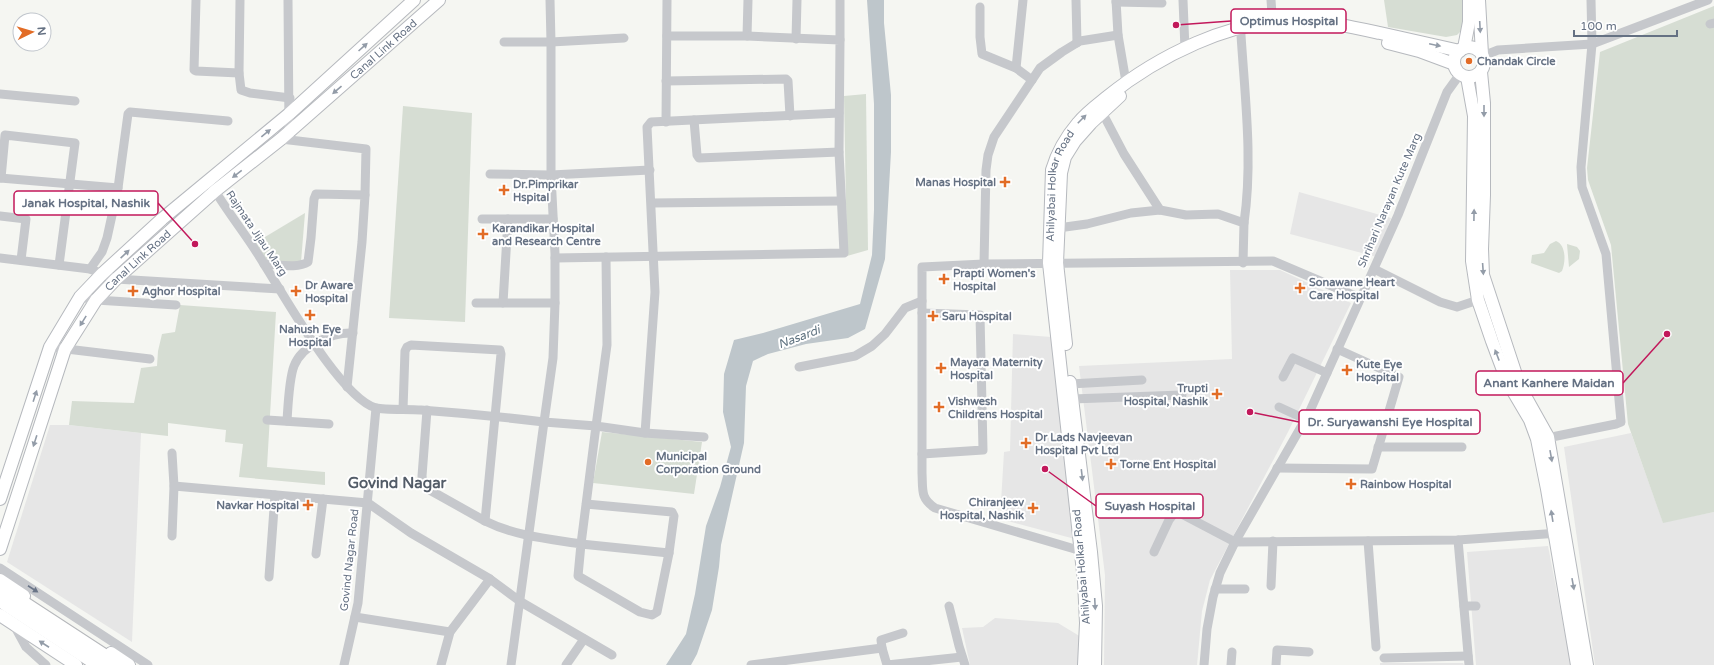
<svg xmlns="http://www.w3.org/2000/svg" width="1714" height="665" font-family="'Varela Round',sans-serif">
<rect width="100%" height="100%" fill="#f5f6f2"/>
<g fill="#e6e6e6">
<polygon points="1299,192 1391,218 1377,257 1290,234"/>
<polygon points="1230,270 1280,270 1351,303 1288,432 1210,580 1202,611 1197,665 1104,665 1105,575 1079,366 1232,359"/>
<polygon points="1013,334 1051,337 1075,539 1000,519 1004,452 1010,451"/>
<polygon points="50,425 69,425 141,433 132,642 7,562"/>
<polygon points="1631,433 1663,522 1714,512 1714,665 1595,665 1564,447"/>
<polygon points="1548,546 1571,665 1476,665 1467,552"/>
<polygon points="995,618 1058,623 1081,637 1080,665 970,665 962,628 983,627"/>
<polygon points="1380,663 1463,663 1464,665 1380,665"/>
</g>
<g fill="#d6ddd3">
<polygon points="1384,0 1464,0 1465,27 1457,35 1446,37 1388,27"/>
<polygon points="1714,6 1714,512 1663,523 1628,424 1611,245 1588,180 1587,168 1600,52"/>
<polygon points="866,94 868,250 847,256 844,96"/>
<polygon points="403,106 472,113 465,322 389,318"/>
<polygon points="305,213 301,262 266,262 255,243"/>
<path d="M1556,241c10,4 10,20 6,30l-3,2 -28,-10 1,-8 12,-2 6,-9z"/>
<polygon points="1567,244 1577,247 1580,251 1579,259 1569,267"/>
<polygon points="180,305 276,312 267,467 325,472 325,485 239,477 243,444 225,442 226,430 168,423 168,436 69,425 72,401 134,403 141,368 157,366 158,351 162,334 175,332"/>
<polygon points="602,432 702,442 694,494 593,483"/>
</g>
<polygon fill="#bec6cb" points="867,0 884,0 884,23 891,95 891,152 885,259 865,329 848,338 806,344 768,354 753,361 746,386 744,443 721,545 719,567 712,610 697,654 691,665 666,665 686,634 695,594 706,526 720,487 731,447 723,412 724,374 734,340 763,333 860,304 872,255 874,210 874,104"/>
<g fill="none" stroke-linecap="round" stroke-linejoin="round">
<g stroke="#b6b9be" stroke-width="14">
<g id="major">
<polyline points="1479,0 1482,54"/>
<polyline points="1388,43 1419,51 1454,64"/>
<circle cx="1469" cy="62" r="15"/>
<polyline points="1464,48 1469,22 1469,0"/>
<polyline points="1481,72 1484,103 1484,195 1482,249 1483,275 1520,387 1548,437 1587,665"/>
<polyline points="1467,77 1474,116 1472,261 1478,300 1492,341 1507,381 1530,420 1537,439 1547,489 1577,665"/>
<polyline points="1066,344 1057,263 1061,173 1065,157 1075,141 1091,123 1120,96"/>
<polyline points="1070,382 1091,552 1096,606 1095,665"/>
<polyline points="0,499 50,347 80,297 102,274 162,219 289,114 414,0"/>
<path id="s1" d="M0,549l65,-200 31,-49 20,-21 99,-88 66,-52 158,-139"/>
<polyline points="0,580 24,596"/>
<polyline points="0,615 76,665"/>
<polyline points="111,653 129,665"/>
<path id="s2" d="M1084,665l2,-42 -2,-42 -35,-318 3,-93c5,-17 14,-33 26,-47 8,-10 19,-18 29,-26 51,-41 123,-77 190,-77 28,1 55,7 83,13 27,6 53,12 80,18"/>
</g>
</g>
<g stroke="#b6b8bc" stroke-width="16">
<g id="highway">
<polyline points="0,588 118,665"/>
<polyline points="0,600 99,665"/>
</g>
</g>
<g stroke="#c6c8cc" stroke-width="9">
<polyline points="196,0 194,70 196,71 239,73"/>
<polyline points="240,0 239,73 241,90 250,93 290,98"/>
<polyline points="288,0 289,132"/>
<polyline points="550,0 551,42 551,175 555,254 555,303 553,358 544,422 596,426 581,544 669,553 674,516 672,512 586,504"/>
<polyline points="840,0 840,40"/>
<polyline points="1076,0 1077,43"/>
<polyline points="1116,0 1118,35 1126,82"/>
<polyline points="1183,0 1185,49"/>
<polyline points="1271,0 1273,28"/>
<polyline points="1116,2 1162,3"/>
<polyline points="980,7 980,37 982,54 1016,68 1032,80"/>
<polyline points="1710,24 1714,23"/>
<path d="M1239,28l2,7c4,63 12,126 3,188"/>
<polyline points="747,36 748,0"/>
<polyline points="796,39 797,0"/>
<polyline points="504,42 551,42 624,38"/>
<polyline points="1483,56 1498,50 1592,44 1708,0"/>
<polyline points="1016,68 1023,0"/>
<polyline points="666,81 786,79 788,81 790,116"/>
<polyline points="0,94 75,101"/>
<polyline points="1102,112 1124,154 1160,210"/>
<polyline points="694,120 697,155 699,158 839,152"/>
<polyline points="666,122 667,0"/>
<polyline points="281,139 366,149 365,195"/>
<polyline points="490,174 551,175 650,170"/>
<polyline points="0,178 118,188 107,238 102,252 90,269"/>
<polyline points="1,178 5,135 75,143 59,265"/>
<path d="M212,186c16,27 36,51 52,78 21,33 77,134 112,144 9,2 33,1 45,2 41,3 82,7 123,12l-33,243"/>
<polyline points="118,188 128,114 130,112 228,121"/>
<polyline points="652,203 841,201"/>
<polyline points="0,216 26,219 21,260"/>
<polyline points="482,219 553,219"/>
<polyline points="1058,228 1087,224 1131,213 1160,210 1186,215 1218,214 1244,223 1243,263"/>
<polyline points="606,257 607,345 596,426 645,433 704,437"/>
<polyline points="0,258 90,269 116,279 280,289"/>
<polyline points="555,258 844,253 839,152 840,40 747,36 667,36"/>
<path d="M264,264c13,0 33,5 44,-2l3,-24 3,-39 2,-5 49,1 -3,47 -15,145"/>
<polyline points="984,264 986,170 988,155 994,137 1040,68 1062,52 1080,41 1118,35"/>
<polyline points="1374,269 1440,302 1457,307 1478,300"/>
<polyline points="80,297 96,300 176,305"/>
<polyline points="476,303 555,303"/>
<polyline points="503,303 508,219"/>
<polyline points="50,347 150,359"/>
<polyline points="799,367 855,356 872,346 885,334 905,308 922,301"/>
<polyline points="1283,377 1293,358 1327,373"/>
<polyline points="1070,384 1142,380"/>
<polyline points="1072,399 1182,395"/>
<polyline points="1279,407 1305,419"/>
<path d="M403,409l2,-58 2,-4 4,-2 89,5 1,4 -16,167c30,15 64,18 96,23l-3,32 62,36 12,3 5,-3 12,-59"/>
<polyline points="427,410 422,476 423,483 426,488 485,521"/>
<polyline points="267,420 329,424"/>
<path d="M287,421c1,-15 2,-42 7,-55 8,-21 38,-34 59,-33"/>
<polyline points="1386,422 1460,420"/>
<polyline points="645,433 655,292 647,127 651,122 839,113"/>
<polyline points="1542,439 1616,424 1621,422 1606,254 1582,187 1581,167 1592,44 1591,0"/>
<polyline points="1378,447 1462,447"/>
<polyline points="172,453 174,486"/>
<polyline points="922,454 983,450 980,315 922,313"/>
<polyline points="1277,468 1372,469 1399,377 1337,349"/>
<polyline points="172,536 174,486 368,503 411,533 490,579 521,602 612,655"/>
<polyline points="1458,540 1469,665"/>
<polyline points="1368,541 1376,647"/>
<path d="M1085,552l-150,-44c-15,-10 -12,-18 -13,-35v-206l62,-3 289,-3 87,37"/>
<polyline points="1154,552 1169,520 1176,511 1235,542 1458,540 1559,533"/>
<polyline points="316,554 323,499"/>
<polyline points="0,568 148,665"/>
<polyline points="269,577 275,495"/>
<polyline points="1271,586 1273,541"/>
<polyline points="1215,589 1245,589"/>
<polyline points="949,606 959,646 965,665"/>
<polyline points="1464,606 1476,606"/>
<polyline points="355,617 450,632"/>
<polyline points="14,625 26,647 46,665"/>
<polyline points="882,648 881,640 903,633"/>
<polyline points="1384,658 1468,656"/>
<polyline points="344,665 358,603 376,408"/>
<polyline points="441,665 450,632 490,579"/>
<polyline points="566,665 584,639"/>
<polyline points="751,665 882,648 887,665 962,657"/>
<polyline points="1204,665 1207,629 1213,597 1220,573 1235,542 1309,413 1398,215 1447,92 1460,74"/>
<polyline points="1231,665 1232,652"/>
<polyline points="1276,665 1277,650 1309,652"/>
</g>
<use href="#major" stroke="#fff" stroke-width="12"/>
<use href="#highway" stroke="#fff" stroke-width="14"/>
</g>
<defs><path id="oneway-solid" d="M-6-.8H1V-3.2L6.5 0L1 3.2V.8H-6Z"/></defs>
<g fill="#939ca8">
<use href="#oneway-solid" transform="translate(1480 27) rotate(87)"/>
<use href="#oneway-solid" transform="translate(1435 45) rotate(12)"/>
<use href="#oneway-solid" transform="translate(363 47) rotate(-42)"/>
<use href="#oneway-solid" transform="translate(337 90) rotate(139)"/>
<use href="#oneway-solid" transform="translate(1484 111) rotate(90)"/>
<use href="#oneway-solid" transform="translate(1082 119) rotate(-45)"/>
<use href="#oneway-solid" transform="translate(266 133) rotate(-39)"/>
<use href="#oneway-solid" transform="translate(237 174) rotate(142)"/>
<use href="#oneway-solid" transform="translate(1474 215) rotate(-89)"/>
<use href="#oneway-solid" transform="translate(125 254) rotate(-43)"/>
<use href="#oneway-solid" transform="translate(1483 269) rotate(86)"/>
<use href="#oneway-solid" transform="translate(83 321) rotate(122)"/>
<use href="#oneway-solid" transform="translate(1497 355) rotate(-111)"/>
<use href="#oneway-solid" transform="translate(35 396) rotate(-72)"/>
<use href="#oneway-solid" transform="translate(35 441) rotate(108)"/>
<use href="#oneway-solid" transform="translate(1551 456) rotate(80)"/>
<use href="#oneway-solid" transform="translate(1082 475) rotate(83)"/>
<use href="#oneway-solid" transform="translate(1552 516) rotate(-99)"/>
<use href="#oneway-solid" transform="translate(1573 584) rotate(80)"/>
<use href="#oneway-solid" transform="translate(1095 604) rotate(87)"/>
<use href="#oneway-solid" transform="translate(44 644) rotate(-147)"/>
</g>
<use fill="#6a7587" href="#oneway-solid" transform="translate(33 589) rotate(33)"/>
<g fill="#e26c26" stroke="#fff" stroke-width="1.5">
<circle cx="1469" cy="61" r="4"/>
<path d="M1003 176h4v4h4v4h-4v4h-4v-4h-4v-4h4z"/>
<path d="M502 184h4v4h4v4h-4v4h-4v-4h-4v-4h4z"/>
<path d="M481 228h4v4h4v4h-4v4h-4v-4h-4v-4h4z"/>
<path d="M942 273h4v4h4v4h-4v4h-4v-4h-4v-4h4z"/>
<path d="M1298 282h4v4h4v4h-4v4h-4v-4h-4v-4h4z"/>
<path d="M131 285h4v4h4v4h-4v4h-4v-4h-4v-4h4z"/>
<path d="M294 285h4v4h4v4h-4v4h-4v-4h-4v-4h4z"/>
<path d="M308 309h4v4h4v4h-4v4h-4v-4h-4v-4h4z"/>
<path d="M931 310h4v4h4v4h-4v4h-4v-4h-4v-4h4z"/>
<path d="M939 362h4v4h4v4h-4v4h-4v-4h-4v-4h4z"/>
<path d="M1345 364h4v4h4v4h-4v4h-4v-4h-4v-4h4z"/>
<path d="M1215 388h4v4h4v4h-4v4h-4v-4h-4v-4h4z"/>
<path d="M937 401h4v4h4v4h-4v4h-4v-4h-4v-4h4z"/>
<path d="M1024 437h4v4h4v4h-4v4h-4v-4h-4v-4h4z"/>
<circle cx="648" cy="462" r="4"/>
<path d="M1109 458h4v4h4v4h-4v4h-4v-4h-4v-4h4z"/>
<path d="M1349 478h4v4h4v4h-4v4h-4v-4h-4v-4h4z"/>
<path d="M306 499h4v4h4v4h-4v4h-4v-4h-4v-4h4z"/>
<path d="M1031 502h4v4h4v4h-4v4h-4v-4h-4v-4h4z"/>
</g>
<g text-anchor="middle" stroke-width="4" stroke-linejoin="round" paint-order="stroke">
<g font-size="11" fill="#657183" stroke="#fff">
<text dy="4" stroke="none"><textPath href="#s1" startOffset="650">Canal Link Road</textPath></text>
<text dy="4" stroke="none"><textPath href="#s2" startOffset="483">Ahilyabai Holkar Road</textPath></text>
<text transform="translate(1389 200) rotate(-67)" y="4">Shrihari Narayan Kute Marg</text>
<text transform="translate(257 233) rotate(56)" y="4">Rajmata Jijau Marg</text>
<text dy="4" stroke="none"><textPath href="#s1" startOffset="326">Canal Link Road</textPath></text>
<text transform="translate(349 560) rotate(-84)" y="4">Govind Nagar Road</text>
<text transform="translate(1081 567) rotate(-95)" y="4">Ahilyabai Holkar Road</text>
</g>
<g font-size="11" font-weight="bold" fill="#657183" stroke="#fff" text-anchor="start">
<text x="1477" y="65">Chandak Circle</text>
<text x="996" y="186" text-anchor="end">Manas Hospital</text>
<text x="513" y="188">Dr.Pimprikar<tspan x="513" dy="13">Hspital</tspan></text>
<text x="492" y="232">Karandikar Hospital<tspan x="492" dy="13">and Research Centre</tspan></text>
<text x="953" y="277">Prapti Women's<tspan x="953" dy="13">Hospital</tspan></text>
<text x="1309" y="286">Sonawane Heart<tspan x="1309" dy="13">Care Hospital</tspan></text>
<text x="305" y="289">Dr Aware<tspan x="305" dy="13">Hospital</tspan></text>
<text x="142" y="295">Aghor Hospital</text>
<text x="942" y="320">Saru Hospital</text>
<text x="310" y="333" text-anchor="middle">Nahush Eye<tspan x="310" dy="13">Hospital</tspan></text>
<text x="950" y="366">Mayara Maternity<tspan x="950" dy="13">Hospital</tspan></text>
<text x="1356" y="368">Kute Eye<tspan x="1356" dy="13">Hospital</tspan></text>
<text x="1208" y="392" text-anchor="end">Trupti<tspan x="1208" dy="13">Hospital, Nashik</tspan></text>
<text x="948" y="405">Vishwesh<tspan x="948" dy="13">Childrens Hospital</tspan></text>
<text x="1035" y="441">Dr Lads Navjeevan<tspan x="1035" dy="13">Hospital Pvt Ltd</tspan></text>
<text x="656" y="460">Municipal<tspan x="656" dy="13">Corporation Ground</tspan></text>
<text x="1120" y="468">Torne Ent Hospital</text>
<text x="1360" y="488">Rainbow Hospital</text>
<text x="1024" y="506" text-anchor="end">Chiranjeev<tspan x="1024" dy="13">Hospital, Nashik</tspan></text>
<text x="299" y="509" text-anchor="end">Navkar Hospital</text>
</g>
<g font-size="12" font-style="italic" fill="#607380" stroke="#fff">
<text transform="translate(799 337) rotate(-21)" y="4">Nasardi</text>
</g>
<g font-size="15" font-weight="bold" fill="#535c68" stroke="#fff">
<text x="397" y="488">Govind Nagar</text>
</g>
</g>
<path fill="none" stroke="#c2185b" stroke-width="1.5" d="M1176 25L1231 21M195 244L158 203M1667 334L1623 383M1250 412L1299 422M1045 469L1096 506"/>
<g fill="#c2185b" stroke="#fff" stroke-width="1.5">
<circle cx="1176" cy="25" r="4"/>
<circle cx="195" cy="244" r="4"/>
<circle cx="1667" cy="334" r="4"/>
<circle cx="1250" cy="412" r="4"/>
<circle cx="1045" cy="469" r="4"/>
</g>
<g fill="#fff" stroke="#c2185b" stroke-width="1.5">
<rect x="1231" y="9" width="115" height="24" rx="4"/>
<rect x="14" y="191" width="144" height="24" rx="4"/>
<rect x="1476" y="371" width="147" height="24" rx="4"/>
<rect x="1299" y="410" width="181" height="24" rx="4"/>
<rect x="1096" y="494" width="107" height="24" rx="4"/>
</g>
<g font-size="12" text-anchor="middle" font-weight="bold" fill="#657183">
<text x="1289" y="25">Optimus Hospital</text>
<text x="86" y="207">Janak Hospital, Nashik</text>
<text x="1549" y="387">Anant Kanhere Maidan</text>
<text x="1390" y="426">Dr. Suryawanshi Eye Hospital</text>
<text x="1150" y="510">Suyash Hospital</text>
</g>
<g transform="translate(32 32) rotate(85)"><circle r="19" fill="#ffffff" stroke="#c1c6cd"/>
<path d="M0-3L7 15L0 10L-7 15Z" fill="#e26c26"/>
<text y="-6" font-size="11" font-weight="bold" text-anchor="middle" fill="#657183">N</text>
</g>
<path d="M1574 30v6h103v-6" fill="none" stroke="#657183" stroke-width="2"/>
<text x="1580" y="30" font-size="12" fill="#657183" stroke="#ffffff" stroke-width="3" paint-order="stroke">100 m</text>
</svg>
